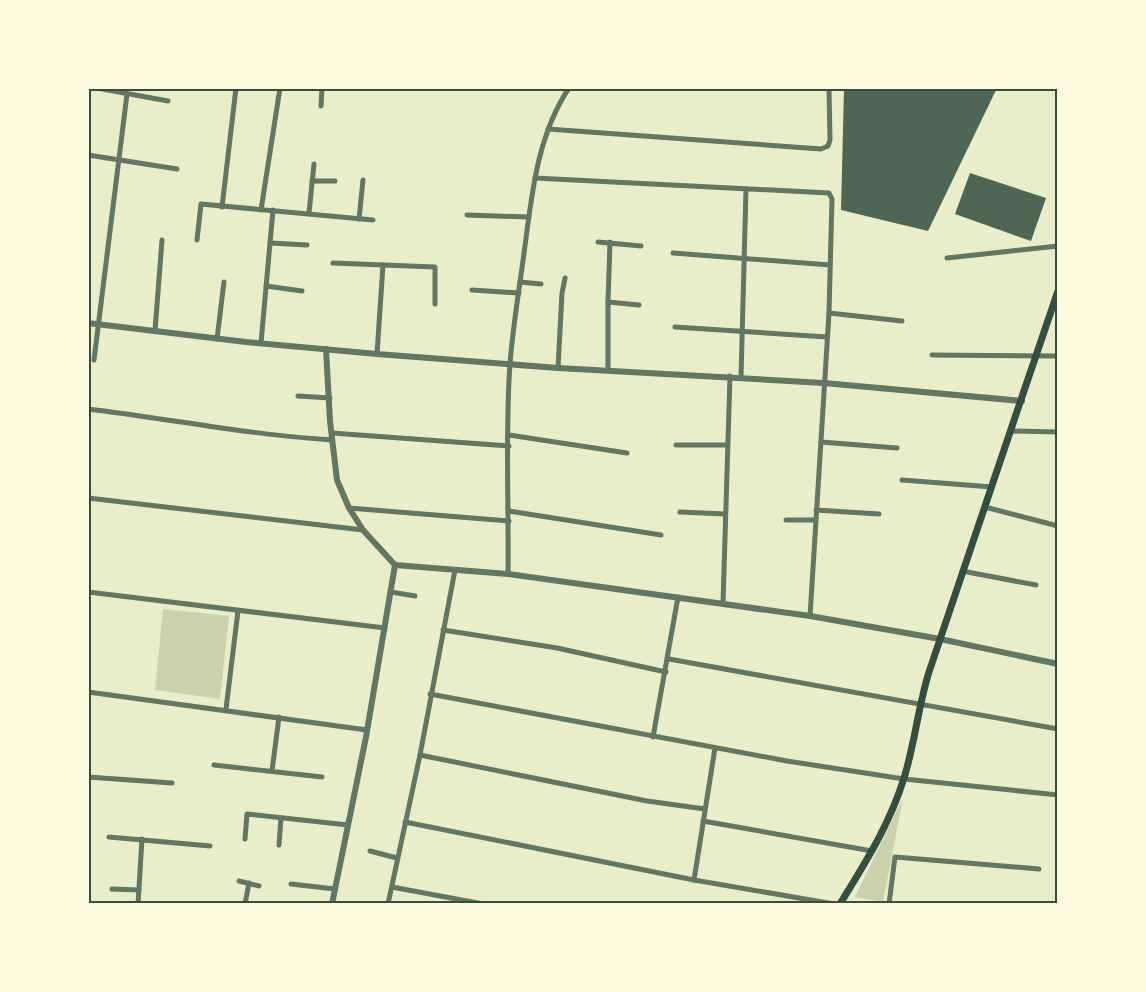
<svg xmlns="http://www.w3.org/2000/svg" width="1146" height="992" font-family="'Noto Sans',sans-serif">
<rect width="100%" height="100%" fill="#e9edc9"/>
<g fill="#cad2ad">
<polygon points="163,609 229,616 220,699 155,690"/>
<polygon points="903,798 883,902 855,897"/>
</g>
<g fill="#4f6655">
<polygon points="844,88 997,88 928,231 841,210"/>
<polygon points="970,173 1046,198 1031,241 955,214"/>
</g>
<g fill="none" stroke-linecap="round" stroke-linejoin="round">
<g stroke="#617663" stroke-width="5">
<polyline points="97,88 168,101"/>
<polyline points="321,106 322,88"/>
<polyline points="548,129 821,149 828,146 830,140 829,88"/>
<polyline points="88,155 177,169"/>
<polyline points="535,178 829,193 832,199 829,313 810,616"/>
<polyline points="312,181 335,181"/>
<polyline points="222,207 236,88"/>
<polyline points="261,210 280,88"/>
<polyline points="309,213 314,164"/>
<polyline points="467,215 529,217"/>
<polyline points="359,219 363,180"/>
<polyline points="197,240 201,204 373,220"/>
<polyline points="598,242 641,246"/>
<polyline points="270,243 307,245"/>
<polyline points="673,253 830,265"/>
<polyline points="947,258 1058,246"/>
<polyline points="333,263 435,267 435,304"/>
<polyline points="520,282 541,284"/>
<polyline points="266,286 302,291"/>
<polyline points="472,290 519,293"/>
<polyline points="608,302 639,305"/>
<polyline points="829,313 902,321"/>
<polyline points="675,327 827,337"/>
<polyline points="155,331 162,240"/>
<polyline points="217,339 224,282"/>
<polyline points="261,343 273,210"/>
<polyline points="377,354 383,265"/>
<polyline points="932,355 1058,356"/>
<polyline points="94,360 127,94"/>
<polyline points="558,368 562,293 565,278"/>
<polyline points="608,370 608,302 610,242"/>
<polyline points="741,378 746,189"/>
<polyline points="298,396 330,398"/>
<path d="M88,409c82,10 163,26 244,31"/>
<polyline points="1011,431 1058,432"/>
<polyline points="332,433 509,446"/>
<polyline points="509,435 627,453"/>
<polyline points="821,442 897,448"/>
<polyline points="676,445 727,445"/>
<polyline points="902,480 992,487"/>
<polyline points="88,498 363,530"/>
<polyline points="985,507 1058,526"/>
<polyline points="349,508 509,521"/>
<polyline points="816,510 879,514"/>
<polyline points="509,511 661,535"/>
<polyline points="680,512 725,514"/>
<polyline points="786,520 816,520"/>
<polyline points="962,571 1036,585"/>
<path d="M508,574c1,-70 -3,-141 2,-210 3,-40 10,-79 15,-118 7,-54 13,-112 44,-158"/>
<polyline points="88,592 385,628"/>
<polyline points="391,592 415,596"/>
<polyline points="723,603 730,376"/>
<polyline points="443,630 557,648 666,672"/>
<polyline points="669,659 1058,729"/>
<polyline points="88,692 367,730"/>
<polyline points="430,694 787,761 904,779 1058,795"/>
<polyline points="226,709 238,611"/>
<polyline points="653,737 678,597"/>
<polyline points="420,755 647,801 705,809"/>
<polyline points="214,765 322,777"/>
<polyline points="272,771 279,717"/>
<polyline points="88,777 172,783"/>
<polyline points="703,821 872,851"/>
<polyline points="405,822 694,880 834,904"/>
<polyline points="109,837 210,846"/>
<polyline points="245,839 247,814 348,825"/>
<polyline points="279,845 281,818"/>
<polyline points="370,851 397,858"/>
<polyline points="694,880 715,748"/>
<polyline points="239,881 259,886"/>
<polyline points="291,884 335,889"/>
<polyline points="392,887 483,904"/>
<polyline points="112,889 139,890"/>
<polyline points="138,904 142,839"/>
<polyline points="245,904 249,883"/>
<polyline points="388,904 420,755 455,570"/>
<polyline points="889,904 895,857 1039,869"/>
</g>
<g stroke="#617663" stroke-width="6">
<polyline points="88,323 246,342 377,354 558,368 824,383 1022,401"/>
<polyline points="326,349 330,421 337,480 349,508 363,530 395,565 366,737 332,904"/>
<polyline points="395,565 508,574 810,616 940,639 1058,664"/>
</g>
<path stroke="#344e41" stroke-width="7" d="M840,904c25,-41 50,-80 64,-126 11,-35 14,-71 25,-106 42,-127 86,-254 129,-381"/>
</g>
<rect width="1146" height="992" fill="none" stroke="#fefae0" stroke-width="180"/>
<rect x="90" y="90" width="966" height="812" fill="none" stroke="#344e41" stroke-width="2"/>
</svg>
